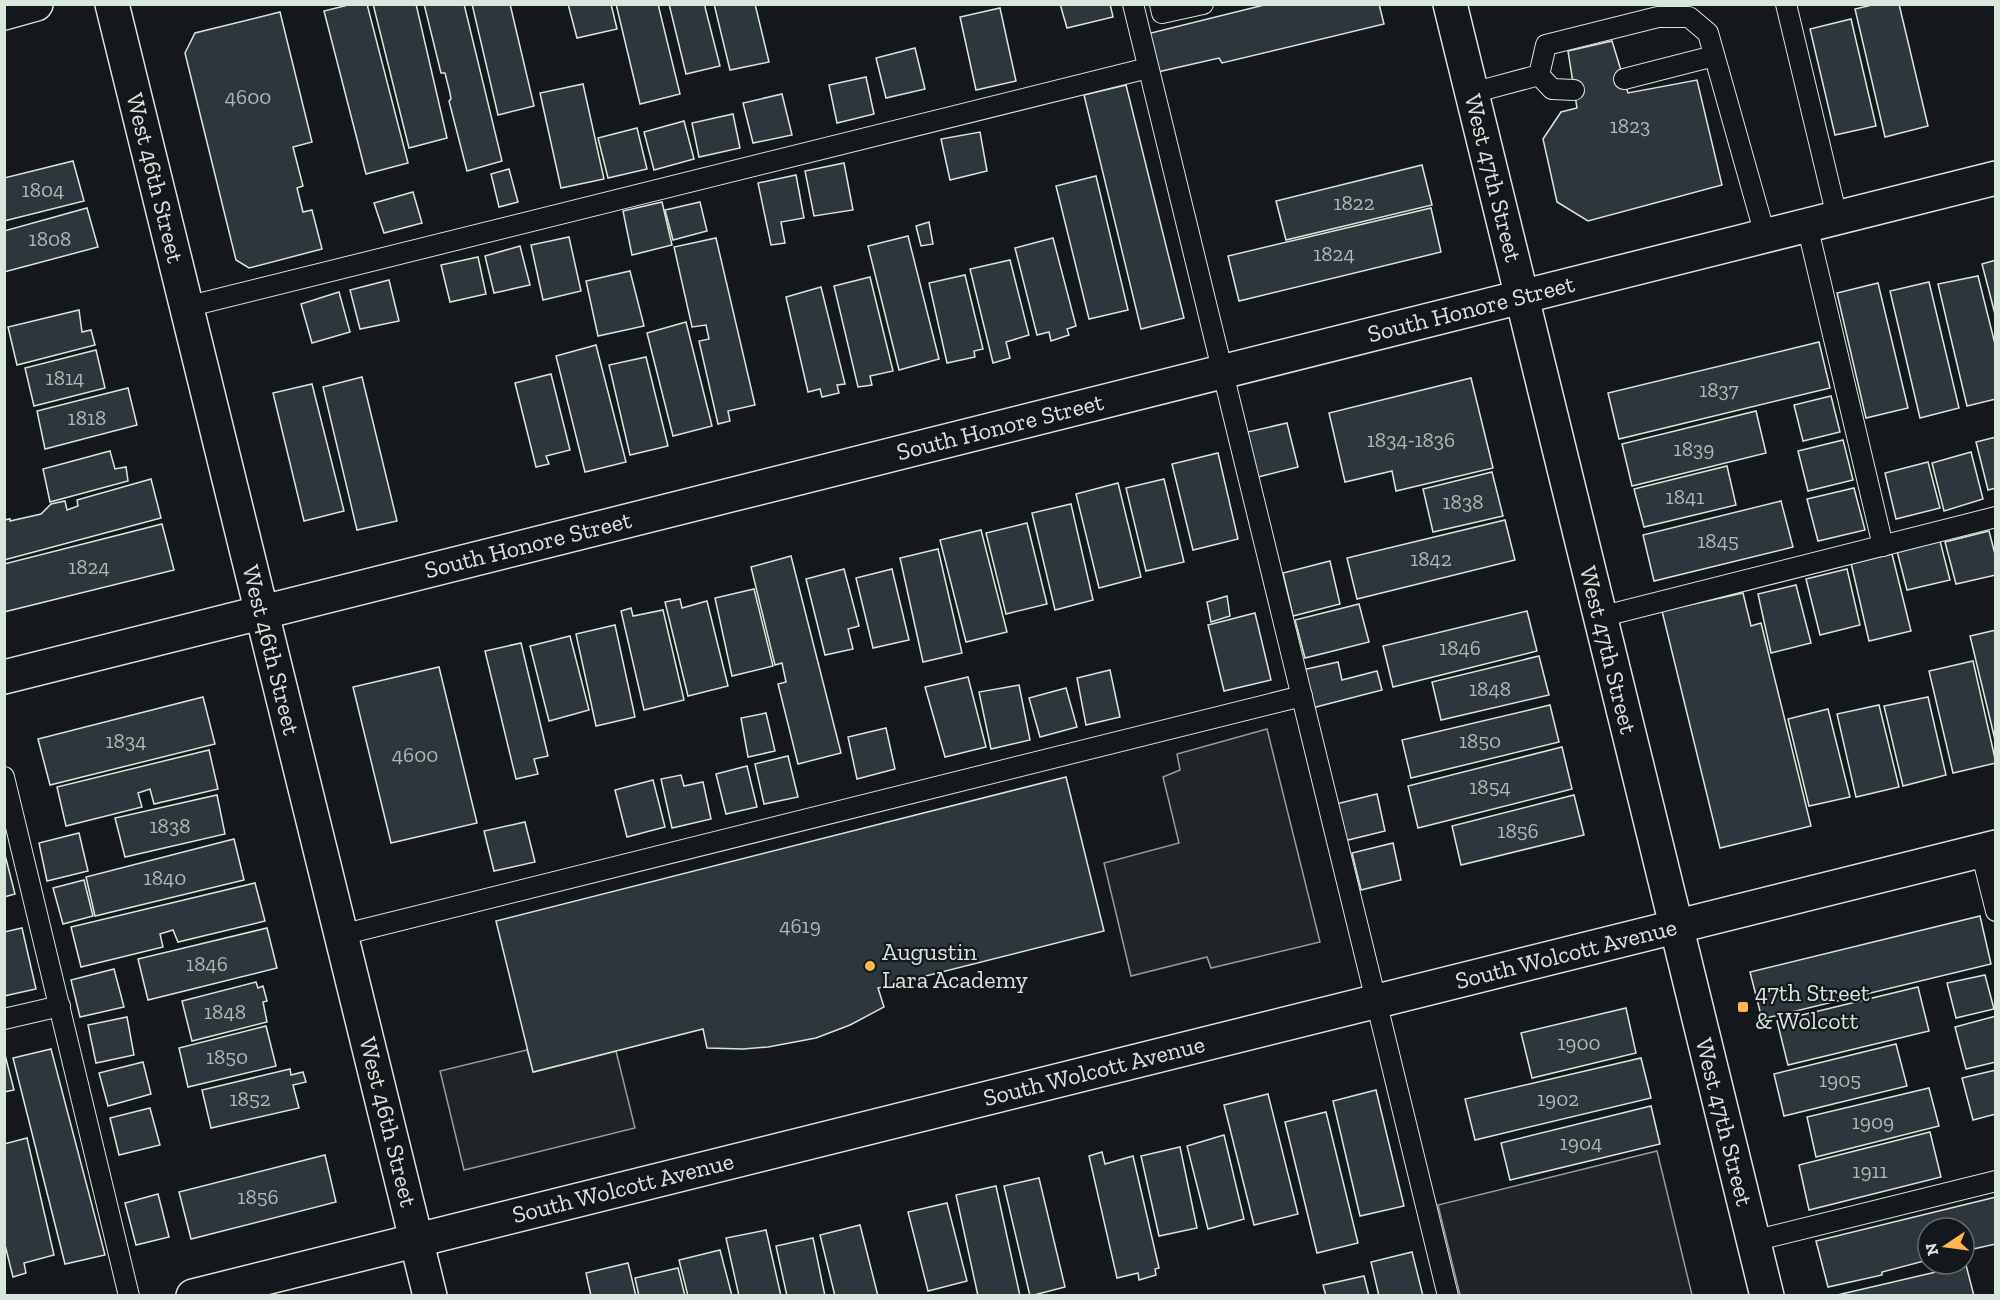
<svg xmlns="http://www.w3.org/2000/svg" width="2000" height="1300" font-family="'Zilla Slab',serif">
<rect width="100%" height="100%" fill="#14181c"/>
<g fill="#202428" stroke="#939e99" stroke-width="1.5">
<polygon points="1267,729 1320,942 1211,968 1207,957 1131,976 1104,863 1179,843 1163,777 1180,770 1177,754"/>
<polygon points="527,1050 534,1072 616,1051 635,1128 464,1170 440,1071"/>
<polygon points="1657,1151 1692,1295 1460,1295 1438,1205"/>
</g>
<g fill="#2c363c" stroke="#d8e6dc" stroke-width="1.5">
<polygon points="352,4 367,4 408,163 366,174 324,11"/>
<polygon points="373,4 416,4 447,138 409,148"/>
<polygon points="424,4 464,4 502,161 467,171 449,101 451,99 450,93 445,73 441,73"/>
<polygon points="472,4 510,4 534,106 498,115"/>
<polygon points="568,4 611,4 617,29 577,38"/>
<polygon points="616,4 658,4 680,94 640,104"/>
<polygon points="669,4 706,4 705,7 720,66 686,74"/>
<polygon points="714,4 755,4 769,62 730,70"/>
<polygon points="1060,4 1110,4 1113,17 1067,28"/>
<polygon points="1268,4 1379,4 1384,24 1222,63 1219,58 1153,73 1143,35"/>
<polygon points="1876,4 1899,4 1928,126 1885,137 1855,9"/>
<polygon points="1000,8 1016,81 976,90 960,17"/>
<polygon points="280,12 312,142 293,147 303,186 297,188 303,212 312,210 322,249 249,268 236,260 185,53 195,33"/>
<polygon points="1851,19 1876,126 1835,135 1810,29"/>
<polygon points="1612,41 1628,93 1697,80 1722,185 1588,221 1557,202 1543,139 1561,112 1577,108 1568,51"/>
<polygon points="915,48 925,89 886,98 876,58"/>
<polygon points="866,77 874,114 837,123 829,85"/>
<polygon points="583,84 604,179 561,188 540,93"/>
<polygon points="1126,85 1184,318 1141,329 1084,95"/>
<polygon points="782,94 792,135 753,143 743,103"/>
<polygon points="733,114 740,148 699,157 692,123"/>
<polygon points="684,121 694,159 654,170 644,132"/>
<polygon points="637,128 647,169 608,178 598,138"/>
<polygon points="980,132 987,171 950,180 941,139"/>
<polygon points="73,161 84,201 4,221 4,178"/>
<polygon points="844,163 853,210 814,216 805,171"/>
<polygon points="1422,165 1432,205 1286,240 1276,201"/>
<polygon points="509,169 518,202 499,207 491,174"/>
<polygon points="796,175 804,218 781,222 785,243 771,245 758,183"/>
<polygon points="1096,176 1128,310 1089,319 1056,186"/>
<polygon points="413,192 422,223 384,233 374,203"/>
<polygon points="662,202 672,245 632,255 623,211"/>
<polygon points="700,202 707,231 673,240 665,210"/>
<polygon points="87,208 98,247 4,272 4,231"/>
<polygon points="1431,208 1441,252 1239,301 1228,256"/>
<polygon points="929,222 933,244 921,246 916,226"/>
<polygon points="908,236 939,359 899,370 868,246"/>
<polygon points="569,237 581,291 543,300 531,245"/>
<polygon points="716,238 755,405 728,411 730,421 718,424 699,341 709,339 706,325 692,327 674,247"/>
<polygon points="1053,238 1076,326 1067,329 1069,335 1051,341 1049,332 1037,335 1015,248"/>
<polygon points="520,246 530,285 494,293 485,256"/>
<polygon points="478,257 486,294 450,302 441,265"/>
<polygon points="1010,260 1029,335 1006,342 1010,358 993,363 970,269"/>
<polygon points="1996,260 1996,318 1982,264"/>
<polygon points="630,271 644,326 598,336 586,281"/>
<polygon points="965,275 983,349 974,351 975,357 947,363 929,283"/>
<polygon points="1978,276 1996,348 1996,399 1967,406 1938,284"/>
<polygon points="870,277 893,371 870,376 872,385 858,387 834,286"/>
<polygon points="389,280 399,321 360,329 350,290"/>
<polygon points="1929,282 1959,408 1920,418 1890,291"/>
<polygon points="1878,283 1908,408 1866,418 1837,293"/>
<polygon points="821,287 845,384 837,385 839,393 822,397 820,389 808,392 786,297"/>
<polygon points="339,292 350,332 312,343 301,304"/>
<polygon points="79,310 82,332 91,330 95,345 17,365 8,327"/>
<polygon points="686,322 712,426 673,436 647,333"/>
<polygon points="1819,342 1830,388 1619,439 1608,393"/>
<polygon points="596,345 626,462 585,472 556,356"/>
<polygon points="96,350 105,388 34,406 25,368"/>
<polygon points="646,357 668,446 630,455 609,365"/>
<polygon points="551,374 570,450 546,456 549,464 536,467 515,383"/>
<polygon points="362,377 397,521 357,530 323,387"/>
<polygon points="1471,378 1493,468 1396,491 1392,471 1345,482 1329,413"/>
<polygon points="312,384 344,511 304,521 273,393"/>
<polygon points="128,388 137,425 45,449 37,411"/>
<polygon points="1831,396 1840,432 1803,441 1794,405"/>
<polygon points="1756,411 1766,453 1632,486 1622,444"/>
<polygon points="1287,423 1298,467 1254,478 1243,433"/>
<polygon points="1996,437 1996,488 1988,490 1976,442"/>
<polygon points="1843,440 1853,480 1808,491 1798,451"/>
<polygon points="110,451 115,469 126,467 128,481 50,502 43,469"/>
<polygon points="1971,452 1983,499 1944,511 1932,463"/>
<polygon points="1218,453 1238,539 1193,550 1172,464"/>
<polygon points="1928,462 1940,508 1896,519 1885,473"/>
<polygon points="1727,466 1736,505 1644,527 1634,489"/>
<polygon points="1492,472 1503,516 1433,532 1423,489"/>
<polygon points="151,479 161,518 4,560 4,520 10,519 10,521 41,514 51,504 65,501 67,510 78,506 77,500"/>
<polygon points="1164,479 1184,562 1146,571 1126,488"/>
<polygon points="1118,483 1141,577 1099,588 1076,494"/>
<polygon points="1854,488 1865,530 1818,541 1807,499"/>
<polygon points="1781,501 1793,547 1654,581 1643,535"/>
<polygon points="1071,504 1093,600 1055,610 1032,513"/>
<polygon points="1505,520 1515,560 1357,599 1347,558"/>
<polygon points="1027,523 1047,604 1006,614 986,533"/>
<polygon points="162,524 174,570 4,612 4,564"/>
<polygon points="981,530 1007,632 966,642 940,540"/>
<polygon points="1989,531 1996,558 1996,575 1956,584 1945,542"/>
<polygon points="1940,541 1950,580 1907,590 1897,551"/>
<polygon points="938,549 962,653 923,662 900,558"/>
<polygon points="1892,554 1911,631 1869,641 1851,563"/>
<polygon points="791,556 841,753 798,764 778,684 786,682 782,663 775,665 751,567"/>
<polygon points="1330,561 1340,604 1293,616 1283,573"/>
<polygon points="844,569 859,626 848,629 853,649 825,655 806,579"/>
<polygon points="892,569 909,640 873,648 856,578"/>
<polygon points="1847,569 1860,625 1820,635 1806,579"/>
<polygon points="1796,585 1811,643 1771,653 1758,594"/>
<polygon points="754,589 773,666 732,676 715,598"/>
<polygon points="1743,593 1751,626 1761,623 1811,826 1720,848 1662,611"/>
<polygon points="1227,596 1230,616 1211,622 1207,602"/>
<polygon points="680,599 682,608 707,601 728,686 688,696 665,602"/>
<polygon points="1359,604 1369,642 1305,658 1295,620"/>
<polygon points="631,608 633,616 663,610 684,700 644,710 621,611"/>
<polygon points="1527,611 1537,651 1393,687 1383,646"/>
<polygon points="1255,613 1271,680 1224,691 1208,625"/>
<polygon points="615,625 635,717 596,726 576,634"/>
<polygon points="1996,630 1996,744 1970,636"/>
<polygon points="570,636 589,710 549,721 530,646"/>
<polygon points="521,643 548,756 534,759 538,774 516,779 485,651"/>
<polygon points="1539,656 1549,695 1441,720 1432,682"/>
<polygon points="1973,661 1996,763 1953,773 1929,671"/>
<polygon points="1338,662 1342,680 1377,671 1382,690 1312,708 1302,670"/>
<polygon points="439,667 477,823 391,843 353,687"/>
<polygon points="1110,670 1120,717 1086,725 1077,678"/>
<polygon points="968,677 986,747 945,757 925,687"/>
<polygon points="1019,685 1030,740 991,749 979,692"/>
<polygon points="1066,688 1077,727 1040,737 1029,698"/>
<polygon points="203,697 215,744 50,785 38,739"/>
<polygon points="1928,697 1946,775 1903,786 1884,706"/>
<polygon points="1550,705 1559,742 1411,778 1402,740"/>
<polygon points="1879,705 1899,787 1856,797 1837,714"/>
<polygon points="1828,709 1850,797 1809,806 1788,719"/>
<polygon points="766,713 775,751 748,757 741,718"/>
<polygon points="886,728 895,769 857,779 848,737"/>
<polygon points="1562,747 1572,789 1418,828 1408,786"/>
<polygon points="209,750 218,789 154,804 150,789 138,793 142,807 66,826 57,787"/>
<polygon points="788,756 798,797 764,804 755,764"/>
<polygon points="747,766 757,807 726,814 716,774"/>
<polygon points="681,775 684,786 703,782 711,819 672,828 661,779"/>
<polygon points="1066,777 1104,931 878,988 884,1007 850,1025 816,1038 768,1047 743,1049 707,1048 703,1029 533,1072 496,921"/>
<polygon points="653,780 665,827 627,837 615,790"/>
<polygon points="1377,794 1385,831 1344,841 1336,804"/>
<polygon points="217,795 225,834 125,857 115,818"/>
<polygon points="1574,795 1584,835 1461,865 1452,826"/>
<polygon points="525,822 535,862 494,871 484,831"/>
<polygon points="79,833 88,871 47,881 39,843"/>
<polygon points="234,839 244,880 95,916 86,877"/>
<polygon points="1393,843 1401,880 1361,890 1352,853"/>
<polygon points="4,851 15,894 4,897"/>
<polygon points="84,880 93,916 63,924 53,888"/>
<polygon points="255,883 265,921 178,942 173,930 160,934 163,947 81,967 71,927"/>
<polygon points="1980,916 1991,964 1762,1019 1750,972"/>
<polygon points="22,928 36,989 4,996 4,932"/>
<polygon points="267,928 277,968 148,1000 138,959"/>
<polygon points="114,969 124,1007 80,1017 71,980"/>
<polygon points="1985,975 1994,1009 1956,1018 1947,983"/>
<polygon points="256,982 258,988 263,986 267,1001 263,1002 267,1022 192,1041 182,1001"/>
<polygon points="1918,987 1929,1031 1788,1065 1777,1021"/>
<polygon points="1626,1008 1636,1053 1532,1078 1521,1033"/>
<polygon points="1996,1016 1996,1062 1966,1069 1955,1027"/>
<polygon points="127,1017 134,1055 96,1063 88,1025"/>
<polygon points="266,1026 276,1066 188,1087 179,1048"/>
<polygon points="1896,1044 1907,1086 1784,1116 1774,1074"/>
<polygon points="51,1049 105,1255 65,1264 13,1058"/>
<polygon points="4,1051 14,1090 4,1092"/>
<polygon points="1641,1058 1651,1098 1475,1140 1465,1099"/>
<polygon points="143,1062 151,1094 108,1106 99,1073"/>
<polygon points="290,1069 291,1075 303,1072 306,1082 293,1085 299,1108 211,1128 202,1090"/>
<polygon points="1996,1070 1996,1114 1973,1120 1962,1078"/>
<polygon points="1929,1088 1939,1126 1816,1157 1807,1117"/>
<polygon points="1376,1090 1404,1206 1360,1216 1333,1101"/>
<polygon points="1268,1094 1298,1214 1254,1225 1224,1105"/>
<polygon points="1651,1106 1660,1144 1510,1180 1501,1143"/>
<polygon points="150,1108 160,1145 119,1155 110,1118"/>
<polygon points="1326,1112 1358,1243 1317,1253 1285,1122"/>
<polygon points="1930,1132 1941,1177 1809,1210 1799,1165"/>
<polygon points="1224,1135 1244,1219 1208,1229 1187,1146"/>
<polygon points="27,1138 54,1255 24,1263 26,1273 13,1277 4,1241 4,1144"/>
<polygon points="1180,1147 1197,1228 1159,1236 1141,1156"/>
<polygon points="1102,1152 1105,1164 1133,1156 1159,1268 1155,1269 1156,1275 1139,1280 1138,1273 1117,1278 1089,1156"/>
<polygon points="325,1155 336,1202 191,1239 179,1192"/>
<polygon points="1039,1178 1065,1287 1030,1296 1004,1186"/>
<polygon points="996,1186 1020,1296 978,1296 956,1195"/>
<polygon points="158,1194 169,1237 136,1245 125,1203"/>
<polygon points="1996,1197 1996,1244 1964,1251 1964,1228 1928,1228 1928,1260 1882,1272 1882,1275 1828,1287 1816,1241"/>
<polygon points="947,1203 967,1281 928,1291 908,1212"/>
<polygon points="860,1225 878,1296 835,1296 820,1235"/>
<polygon points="766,1230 781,1296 739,1296 726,1238"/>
<polygon points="813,1238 825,1296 787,1296 776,1246"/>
<polygon points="720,1250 732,1296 688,1296 679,1260"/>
<polygon points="1412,1252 1423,1296 1379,1296 1371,1262"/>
<polygon points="628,1263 636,1296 591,1296 586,1273"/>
<polygon points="1966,1265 1974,1296 1833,1296"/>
<polygon points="678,1268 685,1296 639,1296 635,1278"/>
<polygon points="1364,1276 1369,1296 1326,1296 1323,1285"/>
</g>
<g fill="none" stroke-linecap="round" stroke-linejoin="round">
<g stroke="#d8e6dc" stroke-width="22">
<g id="lane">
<polyline points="1133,4 1448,1296"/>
<polyline points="1160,4 1162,13 1203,4"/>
<polyline points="1786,4 1837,217"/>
<polyline points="1539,75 1552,89 1574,90"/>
<polyline points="1624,79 1714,56"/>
<polyline points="1472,93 1539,75 1546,45 1658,17 1689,17 1708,33 1765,235"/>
<polyline points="1807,225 1883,546"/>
<polyline points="186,307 1148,68"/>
<polyline points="1600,617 1996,517"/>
<polyline points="4,777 129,1296"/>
<polyline points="1981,851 1996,911"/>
<polyline points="341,935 1302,696"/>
<polyline points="4,1019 60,1006"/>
<polyline points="1753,1241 1996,1181"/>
</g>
</g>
<g stroke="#d8e6dc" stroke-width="36">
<g id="street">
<polyline points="112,4 430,1296"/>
<polyline points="4,13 36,4"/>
<polyline points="4,677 1996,178"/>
<polyline points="193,1296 1996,847"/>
</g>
</g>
<g stroke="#d8e6dc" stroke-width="36">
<polyline id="secondary" points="1450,4 1767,1296"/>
</g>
<use href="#lane" stroke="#14181c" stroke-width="20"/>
<use href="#street" stroke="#14181c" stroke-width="33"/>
<use href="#secondary" stroke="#14181c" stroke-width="33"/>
</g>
<g fill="#ffb74d" stroke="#14181c" stroke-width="2">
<circle cx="870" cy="966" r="6"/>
<rect x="1737" y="1001" width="12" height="12" rx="3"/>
</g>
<g text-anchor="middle" stroke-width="4.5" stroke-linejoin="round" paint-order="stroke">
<g font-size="21" fill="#adbab4">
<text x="248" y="104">4600</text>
<text x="1630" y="133">1823</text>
<text x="43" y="197">1804</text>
<text x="1354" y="210">1822</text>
<text x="50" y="246">1808</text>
<text x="1334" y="261">1824</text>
<text x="65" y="385">1814</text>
<text x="1719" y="397">1837</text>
<text x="87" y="425">1818</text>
<text x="1411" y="447">1834-1836</text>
<text x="1694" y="456">1839</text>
<text x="1685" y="504">1841</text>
<text x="1463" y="509">1838</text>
<text x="1718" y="548">1845</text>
<text x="1431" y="566">1842</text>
<text x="89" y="574">1824</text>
<text x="1460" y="655">1846</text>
<text x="1490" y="696">1848</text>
<text x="126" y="748">1834</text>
<text x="1480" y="748">1850</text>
<text x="415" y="762">4600</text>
<text x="1490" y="794">1854</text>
<text x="170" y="833">1838</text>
<text x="1518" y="838">1856</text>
<text x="165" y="885">1840</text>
<text x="800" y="933">4619</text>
<text x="207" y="971">1846</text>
<text x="225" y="1019">1848</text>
<text x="1579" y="1050">1900</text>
<text x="227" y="1064">1850</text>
<text x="1840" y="1087">1905</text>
<text x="250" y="1106">1852</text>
<text x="1558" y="1106">1902</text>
<text x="1873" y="1129">1909</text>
<text x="1581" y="1150">1904</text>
<text x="1870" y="1178">1911</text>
<text x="258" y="1204">1856</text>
</g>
<g font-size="24" fill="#d8e6dc" stroke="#14181c">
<text transform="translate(155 178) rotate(76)" y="8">West 46th Street</text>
<text transform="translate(1493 178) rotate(76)" y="8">West 47th Street</text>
<text transform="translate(1471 309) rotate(-14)" y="8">South Honore Street</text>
<text transform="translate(1000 427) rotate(-14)" y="8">South Honore Street</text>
<text transform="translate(528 545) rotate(-14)" y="8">South Honore Street</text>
<text transform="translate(271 650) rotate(76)" y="8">West 46th Street</text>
<text transform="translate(1608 650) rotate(76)" y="8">West 47th Street</text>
<text transform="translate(1566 954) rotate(-14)" y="8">South Wolcott Avenue</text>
<text transform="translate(1094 1071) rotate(-14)" y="8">South Wolcott Avenue</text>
<text transform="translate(388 1122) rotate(76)" y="8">West 46th Street</text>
<text transform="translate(1724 1122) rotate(76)" y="8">West 47th Street</text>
<text transform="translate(623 1188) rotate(-14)" y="8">South Wolcott Avenue</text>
</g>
<g font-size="24" fill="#d8e6dc" stroke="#14181c" text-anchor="start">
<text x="882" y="960">Augustin<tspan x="882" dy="28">Lara Academy</tspan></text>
<text x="1755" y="1001">47th Street<tspan x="1755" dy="28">&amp; Wolcott</tspan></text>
</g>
</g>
<rect width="2000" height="1300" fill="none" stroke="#d8e6dc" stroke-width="12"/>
<g transform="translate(1946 1246) rotate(257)"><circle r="28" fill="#14181c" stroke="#626a69" stroke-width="1.5"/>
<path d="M0-4.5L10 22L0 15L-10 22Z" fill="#ffb74d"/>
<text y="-9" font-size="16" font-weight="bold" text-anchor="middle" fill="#d8e6dc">N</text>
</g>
</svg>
